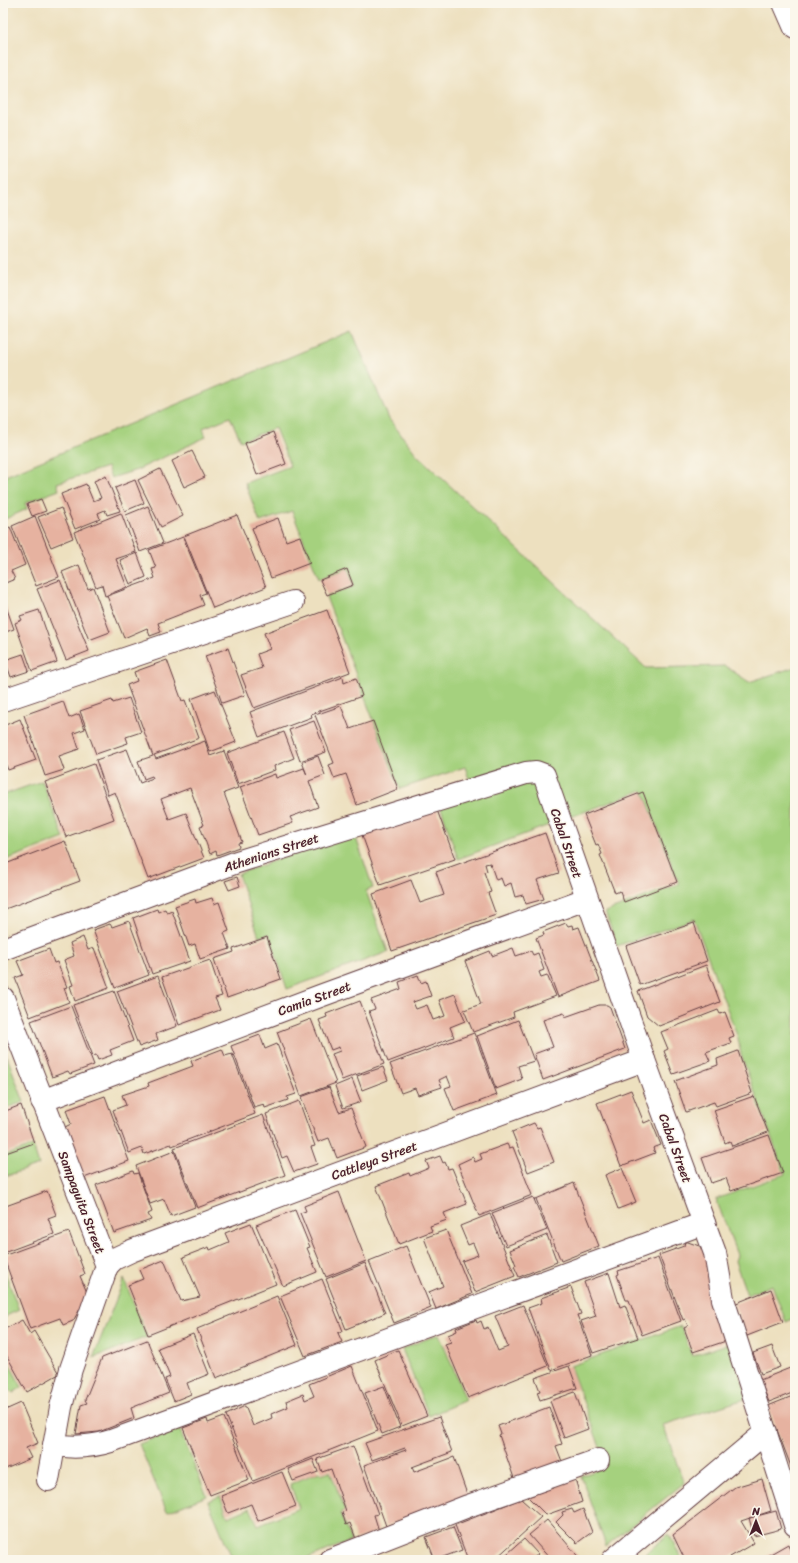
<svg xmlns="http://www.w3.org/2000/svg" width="798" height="1563" font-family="Sriracha,sans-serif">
<rect width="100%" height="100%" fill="#fbf7ec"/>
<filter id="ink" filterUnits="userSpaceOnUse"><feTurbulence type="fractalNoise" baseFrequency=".025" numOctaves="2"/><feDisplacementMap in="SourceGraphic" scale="8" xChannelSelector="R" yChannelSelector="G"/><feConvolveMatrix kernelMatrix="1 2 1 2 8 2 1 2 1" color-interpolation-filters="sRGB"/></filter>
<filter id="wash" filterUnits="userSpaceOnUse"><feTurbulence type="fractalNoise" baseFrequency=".012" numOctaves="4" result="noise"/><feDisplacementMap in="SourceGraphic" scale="16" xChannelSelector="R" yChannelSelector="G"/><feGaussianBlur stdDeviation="0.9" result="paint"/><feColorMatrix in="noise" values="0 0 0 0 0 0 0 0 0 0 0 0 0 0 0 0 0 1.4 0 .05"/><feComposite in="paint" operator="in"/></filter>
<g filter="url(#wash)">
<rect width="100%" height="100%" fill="#ede0bf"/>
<g fill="#a5d17e" stroke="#787854">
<polygon points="352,331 389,419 417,455 646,668 725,666 749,682 795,667 795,1318 786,1322 772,1285 747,1295 735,1261 737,1255 716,1199 785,1174 741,1055 738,1038 694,919 617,946 605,912 679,884 643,790 458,859 440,805 474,794 465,767 400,789 326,597 354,586 348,568 319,579 292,511 260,522 245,483 290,466 275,428 241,441 230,417 203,428 206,437 137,470 111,478 107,467 57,483 59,490 25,503 27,509 3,520 3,477"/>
<polygon points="42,781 64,838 3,861 3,795"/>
<polygon points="354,832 373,888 366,891 388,952 287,989 269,934 259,937 238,874"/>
<polygon points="3,1046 24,1102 3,1109"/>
<polygon points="33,1146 39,1165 3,1177 3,1156"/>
<polygon points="3,1267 19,1310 8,1315 3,1320"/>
<polygon points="124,1279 147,1337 93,1358"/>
<polygon points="681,1326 692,1356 730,1343 748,1398 663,1425 684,1483 606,1546 581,1476 607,1466 570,1366"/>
<polygon points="439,1334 466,1400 429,1416 402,1349"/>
<polygon points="3,1353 22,1387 13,1393 3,1383"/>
<polygon points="179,1428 207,1496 167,1512 139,1444"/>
<polygon points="330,1471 345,1510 340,1513 351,1541 303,1560 233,1560 208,1501 220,1496 228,1517 250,1508 258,1525 299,1508 290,1484 319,1472 321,1474"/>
<polygon points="669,1534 682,1560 638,1560"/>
</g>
<g id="blocks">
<g fill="#e6b2a0">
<polygon points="274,432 286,464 257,475 245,443"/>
<polygon points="192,451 205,477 184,487 172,461"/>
<polygon points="160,469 183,516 161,527 138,480"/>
<polygon points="106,476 120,511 107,515 105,510 98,513 100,519 75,529 61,494 86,484 93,501 101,498 94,481"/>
<polygon points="135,480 144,503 125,511 115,488"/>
<polygon points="41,499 46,511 32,516 27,504"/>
<polygon points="148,506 163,543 140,552 126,515"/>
<polygon points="61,508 73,538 51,547 38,517"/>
<polygon points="121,513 136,552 116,559 127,587 105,596 102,585 96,587 74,532"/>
<polygon points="237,515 266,587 213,608 184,536"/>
<polygon points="35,516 59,577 36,586 12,526"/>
<polygon points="278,518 286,541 300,536 310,563 271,578 252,528"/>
<polygon points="10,527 25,565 11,571 15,579 3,584 3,530"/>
<polygon points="183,537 206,593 200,595 204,605 158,623 161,632 150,636 147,628 124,638 107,596 155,578 152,569 156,568 149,550"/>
<polygon points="137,553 146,577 130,584 120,560"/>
<polygon points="79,565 88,589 93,587 110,632 89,640 62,572"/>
<polygon points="347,569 353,585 327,595 320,580"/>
<polygon points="60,580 89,651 66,660 37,589"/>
<polygon points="3,598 14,629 3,633"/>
<polygon points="39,610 57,662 32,671 15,623 22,620 20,616"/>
<polygon points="327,610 350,672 254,708 241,675 262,668 257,654 270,649 264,633"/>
<polygon points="228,648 245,695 222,703 205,656"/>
<polygon points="23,654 29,671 11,677 5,660"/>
<polygon points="167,660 182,701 185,700 199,738 154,755 156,759 205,741 210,756 224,751 238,788 224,793 242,842 238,843 239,847 217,855 216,851 210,854 200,826 204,825 190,788 161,799 169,819 186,813 204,858 148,879 115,792 108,795 96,760 127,749 140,783 153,778 152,776 144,779 138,761 153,756 127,685 137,681 134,672"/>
<polygon points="343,677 344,683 356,678 362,696 311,714 312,717 259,737 250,712"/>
<polygon points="215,690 236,742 210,752 191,699"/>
<polygon points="129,698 141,732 126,737 128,743 96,754 80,711 112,700 113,703"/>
<polygon points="63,701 69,718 79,714 85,729 74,733 79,749 59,756 64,770 45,776 24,715"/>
<polygon points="341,706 350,729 373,721 398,789 357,805 346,774 334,778 329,765 334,763 315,715"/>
<polygon points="20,719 36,760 8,770 3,757 3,726"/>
<polygon points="314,721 326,752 300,761 289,730"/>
<polygon points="284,732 294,758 274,766 275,770 238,784 227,753"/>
<polygon points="318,756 325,775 309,781 318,807 290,817 293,823 258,835 240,787 275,774 276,778 304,768 307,775 302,762"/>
<polygon points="94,764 114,819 66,837 45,782"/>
<polygon points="643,792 677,882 624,902 620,891 615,893 600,855 602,854 598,844 596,845 584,815"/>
<polygon points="437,810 455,859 380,885 362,835 370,833 369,828"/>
<polygon points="545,833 559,873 537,880 544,899 526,904 523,895 515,897 511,883 504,886 501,878 496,880 490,863 485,864 487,871 484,872 491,892 488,893 496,915 392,951 373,894 411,880 420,903 444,895 436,872"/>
<polygon points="65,841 80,881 5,909 3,903 3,865"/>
<polygon points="237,877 240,886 229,890 225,881"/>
<polygon points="212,898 214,904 219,902 229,931 224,933 230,949 200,959 195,944 189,946 175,906 195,899 196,903"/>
<polygon points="157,909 158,912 165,909 167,913 172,911 190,961 152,974 133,918"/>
<polygon points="129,921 149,975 115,988 93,930 110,924 112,927"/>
<polygon points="566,923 568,926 572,925 573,929 579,927 600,981 558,997 536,938 544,935 543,932"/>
<polygon points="694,923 707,961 640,985 626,946"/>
<polygon points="83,937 88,950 94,948 109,988 75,1001 70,986 73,985 64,960 74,956 70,943"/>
<polygon points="267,937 281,979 227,998 214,959 234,952 233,949"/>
<polygon points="513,948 516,956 531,951 533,955 538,953 544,970 539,972 541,977 547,975 556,996 513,1012 514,1017 473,1032 464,1010 481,1004 465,961 490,951 492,956"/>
<polygon points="49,949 54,963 57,962 67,987 64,988 69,1002 30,1017 15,978 23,975 17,961"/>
<polygon points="210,960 222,996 215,998 220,1010 179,1025 162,977"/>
<polygon points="706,965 720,1002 659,1026 647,1016 638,991"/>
<polygon points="418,975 421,983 426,981 431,996 413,1002 416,1009 427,1005 433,1020 445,1016 439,1000 455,994 465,1021 450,1027 454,1037 388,1062 369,1011 375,1009 371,1000 401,989 399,982"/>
<polygon points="158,976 177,1026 156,1034 158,1040 139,1047 117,991"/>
<polygon points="114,991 133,1041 110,1050 112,1055 98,1060 96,1055 93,1056 73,1005"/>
<polygon points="360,1001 384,1064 342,1080 332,1054 340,1051 339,1047 331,1050 319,1020 327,1017 326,1014"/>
<polygon points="599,1005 607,1005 610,1007 625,1049 543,1080 534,1054 553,1047 543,1020 564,1013 565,1017"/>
<polygon points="71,1006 94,1065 70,1074 68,1071 52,1077 31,1021"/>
<polygon points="718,1010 720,1014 725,1012 734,1036 729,1038 731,1043 706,1052 710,1061 673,1074 664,1051 668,1049 661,1032"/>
<polygon points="311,1019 336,1083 301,1096 277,1032"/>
<polygon points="518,1020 534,1061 518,1066 522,1079 496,1089 477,1036"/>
<polygon points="474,1033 497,1095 454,1111 445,1088 451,1086 447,1076 439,1080 442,1087 418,1095 415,1088 401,1093 390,1064"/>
<polygon points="260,1035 265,1049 277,1044 296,1094 287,1097 288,1100 265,1108 264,1104 254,1107 231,1046"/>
<polygon points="222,1049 225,1056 232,1054 255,1114 172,1146 171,1144 144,1154 142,1148 129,1153 113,1110 126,1105 122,1095 149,1086 148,1083 193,1066 191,1061"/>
<polygon points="738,1051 752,1093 716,1106 714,1102 686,1112 675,1081 718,1065 717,1059"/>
<polygon points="383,1067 388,1080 362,1090 357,1076"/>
<polygon points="352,1079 361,1102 343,1108 335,1086"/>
<polygon points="329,1087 339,1112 351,1108 366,1147 337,1158 329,1138 318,1142 301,1097"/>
<polygon points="631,1090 644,1123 651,1120 661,1145 653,1148 655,1153 621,1166 597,1103"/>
<polygon points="105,1096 129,1161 84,1178 65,1127 71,1124 66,1110"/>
<polygon points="754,1096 768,1132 732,1146 730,1141 725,1143 714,1110"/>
<polygon points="299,1101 315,1146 311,1147 317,1164 294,1172 287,1156 282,1158 266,1114"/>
<polygon points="21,1105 34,1143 3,1154 3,1112"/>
<polygon points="263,1115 285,1175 197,1208 174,1148"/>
<polygon points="534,1123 537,1128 540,1127 554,1162 528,1172 512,1132"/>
<polygon points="769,1135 783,1173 731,1191 726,1178 711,1183 702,1158"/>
<polygon points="507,1144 509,1148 513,1147 532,1195 479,1216 458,1164 473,1157 475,1162 482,1159 480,1154"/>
<polygon points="174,1151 195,1207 171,1216 164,1199 150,1204 136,1166"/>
<polygon points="440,1156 443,1163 445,1162 448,1169 452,1168 467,1204 444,1213 447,1220 430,1226 432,1231 399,1244 376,1186 409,1173 410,1176 429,1168 426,1161"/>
<polygon points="622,1168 636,1202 618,1209 605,1175"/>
<polygon points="133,1171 134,1174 138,1173 152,1212 148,1214 151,1220 114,1233 96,1185"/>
<polygon points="574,1183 599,1246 561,1261 536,1199"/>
<polygon points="47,1191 56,1215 48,1218 54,1234 6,1252 3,1245 3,1207"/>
<polygon points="339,1192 366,1261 326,1277 300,1213 306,1211 304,1206"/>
<polygon points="533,1197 547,1230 506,1246 492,1213"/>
<polygon points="295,1210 310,1247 307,1248 317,1272 283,1286 256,1225"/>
<polygon points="490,1214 515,1276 475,1292 462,1261 478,1255 473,1243 468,1245 460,1226"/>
<polygon points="251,1223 276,1284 148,1335 128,1285 143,1279 139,1270 164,1260 181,1301 200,1297 183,1257 209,1247 210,1250 229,1242 225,1233"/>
<polygon points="446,1230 472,1294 436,1309 429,1292 443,1286 424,1238"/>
<polygon points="69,1232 85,1274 80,1276 88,1295 73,1321 63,1325 60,1318 30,1329 3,1256"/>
<polygon points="547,1235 557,1262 519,1277 514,1266 516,1265 510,1250"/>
<polygon points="685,1241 705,1248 712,1266 706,1268 732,1339 693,1352 684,1328 688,1326 685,1319 683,1320 659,1255 684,1246"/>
<polygon points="406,1246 431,1308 394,1323 369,1261"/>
<polygon points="658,1258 681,1321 642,1335 629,1300 626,1300 617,1275 619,1274 618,1271"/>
<polygon points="365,1263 385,1313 346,1329 326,1279"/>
<polygon points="609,1273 620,1307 625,1305 638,1338 593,1353 581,1321 596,1316 584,1282"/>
<polygon points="322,1279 343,1331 338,1333 342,1342 305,1356 280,1296"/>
<polygon points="571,1287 581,1314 577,1315 592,1355 551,1370 528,1308 542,1303 541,1298"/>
<polygon points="771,1289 783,1322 747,1336 734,1304"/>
<polygon points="277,1296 297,1345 216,1378 197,1329"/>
<polygon points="523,1305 548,1366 468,1398 445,1344 451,1342 448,1335 457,1331 456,1328 476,1320 477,1323 481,1321 484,1329 488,1327 498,1351 508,1347 495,1316"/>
<polygon points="22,1320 30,1334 34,1331 59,1374 27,1392 3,1349 3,1330"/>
<polygon points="193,1334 209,1374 187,1383 191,1394 174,1401 165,1379 170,1377 158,1348"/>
<polygon points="147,1340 169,1393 131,1408 134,1418 99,1432 76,1434 81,1405 87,1403 85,1400 102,1358"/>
<polygon points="772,1346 780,1367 761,1374 753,1353"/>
<polygon points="398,1350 427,1416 402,1426 375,1360"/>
<polygon points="352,1366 378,1431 253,1481 226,1415 245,1406 253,1426 272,1418 271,1414 288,1407 286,1401 303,1394 305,1400 314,1396 309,1384"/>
<polygon points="569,1366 577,1388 540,1400 537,1392 540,1391 535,1378"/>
<polygon points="795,1366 795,1392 769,1402 760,1380"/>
<polygon points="384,1386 400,1427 382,1434 365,1393"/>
<polygon points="575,1392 588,1429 564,1438 550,1401"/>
<polygon points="795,1395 795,1477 768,1406"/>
<polygon points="21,1403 38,1443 26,1448 31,1458 3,1470 3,1411"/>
<polygon points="549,1407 562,1444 556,1446 563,1464 515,1481 499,1435 501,1434 498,1426"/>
<polygon points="224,1417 249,1480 210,1495 183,1428 207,1419 208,1423"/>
<polygon points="439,1417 452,1452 412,1467 414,1472 454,1457 469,1500 428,1510 386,1526 364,1465 406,1450 405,1448 372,1460 365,1443"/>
<polygon points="353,1446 378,1514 374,1515 379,1531 356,1539 350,1523 346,1525 342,1512 346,1511 331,1469 322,1472 317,1459"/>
<polygon points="313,1459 318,1472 293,1481 288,1469"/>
<polygon points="282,1472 296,1506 258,1521 251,1504 228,1513 221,1496"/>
<polygon points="575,1479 582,1502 546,1515 528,1497"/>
<polygon points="762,1479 771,1511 741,1521 754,1543 730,1557 731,1560 685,1560 673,1535 735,1487"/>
<polygon points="521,1499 541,1517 494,1560 468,1560 455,1525"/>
<polygon points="572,1509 574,1513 583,1509 592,1532 577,1543 556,1522 563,1515 562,1512"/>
<polygon points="776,1511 781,1529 754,1536 749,1518"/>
<polygon points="547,1520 581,1560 551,1560 529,1535"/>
<polygon points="453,1527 462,1550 435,1560 426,1537"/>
<polygon points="524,1539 538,1554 531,1560 500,1560"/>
<polygon points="788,1544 794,1560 760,1560"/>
</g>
</g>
</g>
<g filter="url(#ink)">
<use href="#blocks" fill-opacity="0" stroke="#623c41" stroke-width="1"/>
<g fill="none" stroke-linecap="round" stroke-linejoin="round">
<g stroke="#623c41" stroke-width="24">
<g id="minor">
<polyline points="784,3 795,28"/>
<polyline points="3,700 293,602"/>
<polyline points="3,949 237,862 526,773 536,772 544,775 644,1060 715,1253 723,1299 795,1525"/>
<polyline points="3,998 107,1266 71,1369 61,1407 48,1480"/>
<polyline points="42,1101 320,996 586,899"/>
<polyline points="107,1266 114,1259 131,1251 644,1060"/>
<path d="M54,1445c19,3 38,2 57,-4l593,-218"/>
<polyline points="330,1560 468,1506 598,1460"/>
<polyline points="613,1560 766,1432"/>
</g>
</g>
<use href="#minor" stroke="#fff" stroke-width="22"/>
</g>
</g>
<g text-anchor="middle" stroke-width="3" stroke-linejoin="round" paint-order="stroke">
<g font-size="13" fill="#4a1f2b" stroke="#fbf7ec">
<text transform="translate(567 843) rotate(71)" y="5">Cabal Street</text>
<text transform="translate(271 852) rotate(-18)" y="5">Athenians Street</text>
<text transform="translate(314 998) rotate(-20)" y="5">Camia Street</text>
<text transform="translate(676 1148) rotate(70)" y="5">Cabal Street</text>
<text transform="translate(374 1160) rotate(-20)" y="5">Cattleya Street</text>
<text transform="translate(82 1202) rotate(69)" y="5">Sampaguita Street</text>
</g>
</g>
<rect width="798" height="1563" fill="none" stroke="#fbf7ec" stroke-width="16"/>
<g transform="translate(756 1521)" stroke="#fbf7ec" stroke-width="3" paint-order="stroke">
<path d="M0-3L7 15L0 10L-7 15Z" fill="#4a1f2b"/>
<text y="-6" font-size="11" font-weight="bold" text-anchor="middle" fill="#4a1f2b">N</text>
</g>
</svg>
